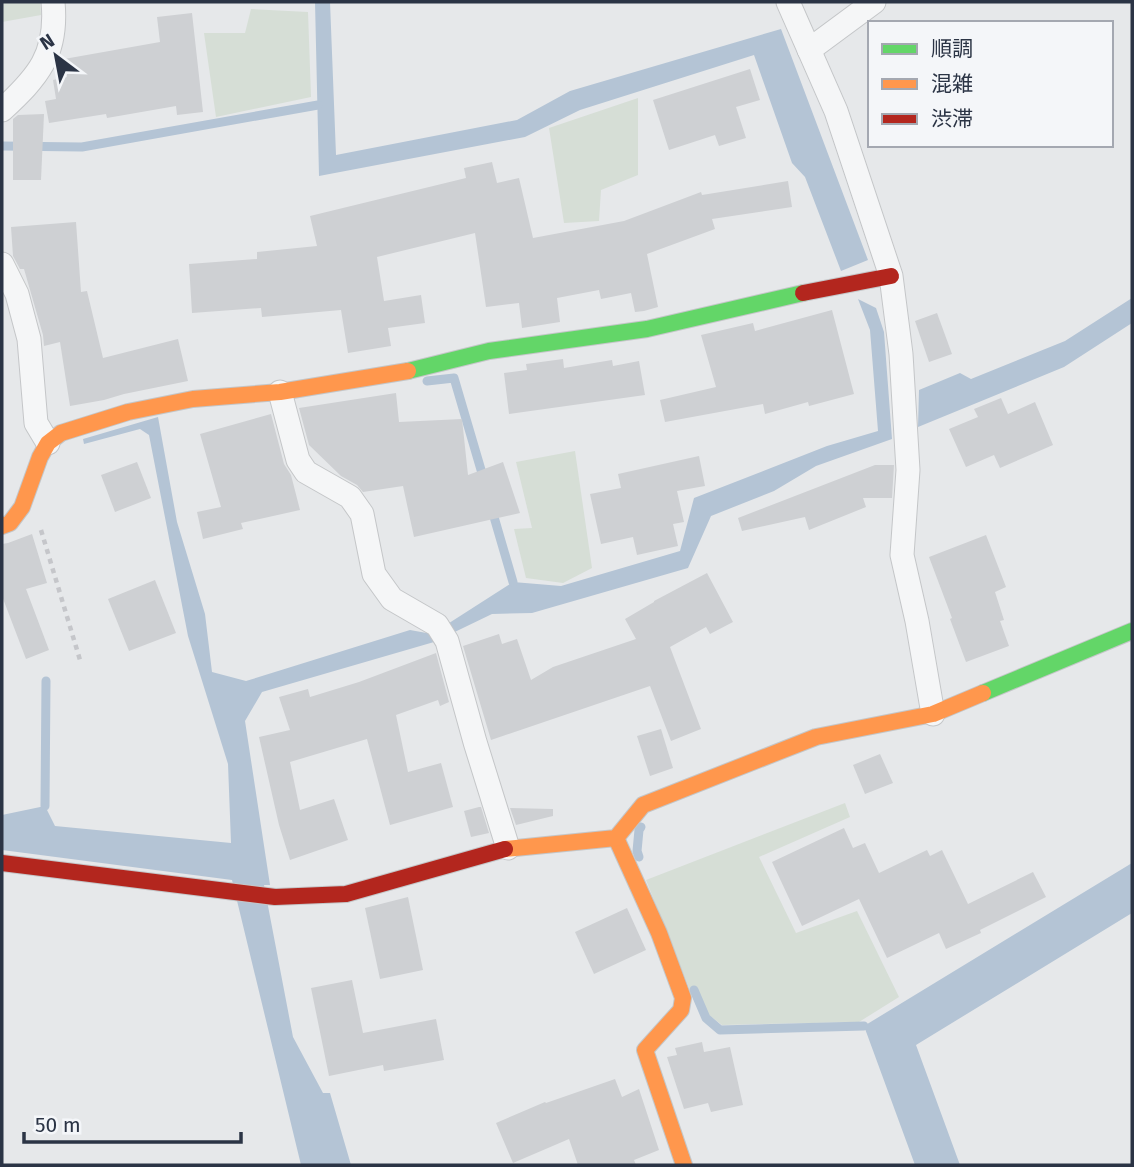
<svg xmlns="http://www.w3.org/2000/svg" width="1134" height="1167" font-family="'Fira Sans','Noto Sans JP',sans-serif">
<rect width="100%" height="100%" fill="#e6e8ea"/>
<g fill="#d6ded6">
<polygon points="2,2 40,2 41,15 2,22"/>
<polygon points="251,9 308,12 311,97 216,117 204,33 245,33"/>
<polygon points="638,98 638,175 601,190 599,221 564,223 549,128"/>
<polygon points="575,451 592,568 563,583 526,578 514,529 532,528 516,462"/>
<polygon points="845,803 850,817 759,857 796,933 857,911 899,997 859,1022 722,1025 696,1005 646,880"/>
</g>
<g fill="#b4c4d5">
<polygon points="315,2 330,2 336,155 517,120 570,91 781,29 868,260 841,271 805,177 792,163 754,55 580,110 525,137 319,176"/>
<polygon points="1132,298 1132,323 1064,367 918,427 919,390 960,373 971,379 1065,341"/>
<polygon points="858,299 876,308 884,332 892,439 816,466 774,491 711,516 688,568 532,613 492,614 434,642 262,692 245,721 270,885 264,885 293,1037 323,1093 330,1093 351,1165 301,1165 232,880 2,850 2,815 45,806 55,826 231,843 228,764 188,636 149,435 140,429 84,444 83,439 158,417 177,522 205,614 212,672 246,681 410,630 432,634 513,582 561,586 680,551 694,498 827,446 878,431 870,330"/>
<polygon points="1132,863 1132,913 916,1045 960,1165 915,1165 864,1026"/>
</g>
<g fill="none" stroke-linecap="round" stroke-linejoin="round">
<g stroke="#b4c4d5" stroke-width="9">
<polyline points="2,146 82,147 318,105"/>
<polyline points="427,381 454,378 484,480"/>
<polyline points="492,510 513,582"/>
<polyline points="45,806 46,681"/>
<polyline points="639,857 637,851 639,830 641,827"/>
<polyline points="694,990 706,1018 720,1030 864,1026"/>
</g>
</g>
<g fill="#ced0d3">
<polygon points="192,13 203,112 177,115 176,106 107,118 106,114 49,123 45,101 56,99 53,80 67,77 64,59 160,42 157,17"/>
<polygon points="750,69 760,100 736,107 746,138 719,146 715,135 669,150 653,100"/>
<polygon points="44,114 41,180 13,180 13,119 18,115"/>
<polygon points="492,162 497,183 519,178 533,238 624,221 701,192 702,195 788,181 792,207 712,219 715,229 647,254 658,307 644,311 635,312 631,293 601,299 599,290 557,298 560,322 522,328 519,303 486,307 475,233 377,257 384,301 421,295 425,323 388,328 391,346 348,353 341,310 262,317 261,308 192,313 189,264 257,259 257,252 317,246 310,216 466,178 464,168"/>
<polygon points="76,222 81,292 87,291 103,358 178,339 188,381 124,394 104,400 70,406 60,342 44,346 43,335 24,269 20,269 13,256 11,227"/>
<polygon points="832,310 854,394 809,406 808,402 765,414 763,404 665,422 660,400 716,387 701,335 753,323 755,331"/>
<polygon points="937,313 952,354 929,362 915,321"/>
<polygon points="563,359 564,368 612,360 613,366 639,361 645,395 509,414 504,373 527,370 526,364"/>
<polygon points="396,393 399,422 462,419 468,475 503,462 520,513 414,537 403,486 363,492 357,485 341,476 309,445 299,408"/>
<polygon points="1001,398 1008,414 1035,402 1053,445 1000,468 994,455 966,467 949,429 978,417 974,409"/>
<polygon points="271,414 284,464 291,475 300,510 241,523 243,529 203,539 197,512 221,507 200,434"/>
<polygon points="699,456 705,486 677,491 684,522 673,524 678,546 637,555 633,537 601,544 590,494 621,488 618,474"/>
<polygon points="137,462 151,498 115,512 101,475"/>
<polygon points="875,465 894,465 892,498 863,498 866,507 809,530 805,517 742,531 738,518"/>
<polygon points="32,534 47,583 26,589 49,650 26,659 2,596 2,544 8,543"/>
<polygon points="986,535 1006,587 995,592 1004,620 1000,621 1009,646 966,662 950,619 952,618 929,557"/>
<polygon points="707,573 733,622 710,634 706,627 670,647 701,729 671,741 650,686 491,740 463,646 499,634 502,644 517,639 531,680 553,667 636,639 625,619 654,602 654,601"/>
<polygon points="155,580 176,633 129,651 108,599"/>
<polygon points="436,653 449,702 440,706 438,700 396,715 408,772 441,763 453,807 390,825 367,739 290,762 300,810 334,799 348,840 290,860 279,825 259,737 290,730 279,697 308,689 310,697 359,682"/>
<polygon points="661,729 673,768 650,776 637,736"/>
<polygon points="880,754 893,783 865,794 853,765"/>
<polygon points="479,807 481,807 489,833 471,837 464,811"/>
<polygon points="510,808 553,809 553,816 516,825"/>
<polygon points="844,828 853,848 865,843 879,873 927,850 930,856 942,850 968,904 1033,872 1046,897 980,930 981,933 946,949 939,933 887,958 859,899 802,926 772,862"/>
<polygon points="408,897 423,970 380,979 365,908"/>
<polygon points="627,908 646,950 594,974 575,932"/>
<polygon points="352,980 363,1033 436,1019 444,1060 384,1071 383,1065 329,1076 311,988"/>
<polygon points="702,1042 704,1052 730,1047 743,1105 711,1112 708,1103 684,1109 667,1057 677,1055 675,1048"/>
<polygon points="615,1079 622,1097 639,1089 659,1150 634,1160 636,1165 578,1165 569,1139 513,1163 496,1123 545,1102 546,1103"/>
</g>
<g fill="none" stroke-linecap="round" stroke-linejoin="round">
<g stroke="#c4c6c8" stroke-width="25">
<g id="street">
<polyline points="788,2 836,111 891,276 901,354 908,470 902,555 917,621 933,714"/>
<polyline points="809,50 874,2"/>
<path d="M2,110c36,-33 56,-56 51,-108"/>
<polyline points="2,264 17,294 29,339 36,423 48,443"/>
<polyline points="280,392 298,460 306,472 350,497 362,514 374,574 392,599 437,625 447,641 475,742 508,848"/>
</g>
</g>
<g stroke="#c4c6c8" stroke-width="18">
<g id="fast">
<polyline points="408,371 489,351 647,329 803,293"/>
<polyline points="983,693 1132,631"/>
</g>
</g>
<g stroke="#c4c6c8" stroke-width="18">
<g id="slow">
<polyline points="2,526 10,523 22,507 40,457 48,443 61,433 128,412 193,399 280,392 408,371"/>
<polyline points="616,838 659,933 683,998 681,1010 645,1050 684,1165"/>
<polyline points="505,849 616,838 643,805 816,737 933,714 983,693"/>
</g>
</g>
<g stroke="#c4c6c8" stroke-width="18">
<g id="jam">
<polyline points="803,293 891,276"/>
<polyline points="2,863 275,897 346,894 505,849"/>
</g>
</g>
<polyline stroke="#c5c6ca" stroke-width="4.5" stroke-dasharray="5 5" stroke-linecap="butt" points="41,530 80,660"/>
<use href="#street" stroke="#f5f6f7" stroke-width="23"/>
<use href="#fast" stroke="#63d668" stroke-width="16"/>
<use href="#slow" stroke="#ff974d" stroke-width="16"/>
<use href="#jam" stroke="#b3261e" stroke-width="16"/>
</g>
<rect width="1134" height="1167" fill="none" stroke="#2b3445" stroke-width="7"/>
<rect x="868" y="21" width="245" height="126" fill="#f4f6f9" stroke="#a4a8b1" stroke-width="2"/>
<rect x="882" y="44" width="35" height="10" fill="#63d668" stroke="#a4a8b1" stroke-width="2"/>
<text x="931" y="56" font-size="21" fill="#2b3445">順調</text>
<rect x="882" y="79" width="35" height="10" fill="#ff974d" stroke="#a4a8b1" stroke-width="2"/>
<text x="931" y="91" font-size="21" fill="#2b3445">混雑</text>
<rect x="882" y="114" width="35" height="10" fill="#b3261e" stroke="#a4a8b1" stroke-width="2"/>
<text x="931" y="126" font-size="21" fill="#2b3445">渋滞</text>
<g transform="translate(56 56) rotate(328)" stroke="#f4f6f9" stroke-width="5" paint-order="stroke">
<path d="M0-5L12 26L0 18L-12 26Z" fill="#2b3445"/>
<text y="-10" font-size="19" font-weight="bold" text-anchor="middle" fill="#2b3445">N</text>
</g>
<path d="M24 1132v10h217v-10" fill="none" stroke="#2b3445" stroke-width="3.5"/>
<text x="35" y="1132" font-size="21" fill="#2b3445" stroke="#f4f6f9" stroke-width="5" paint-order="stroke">50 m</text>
</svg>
